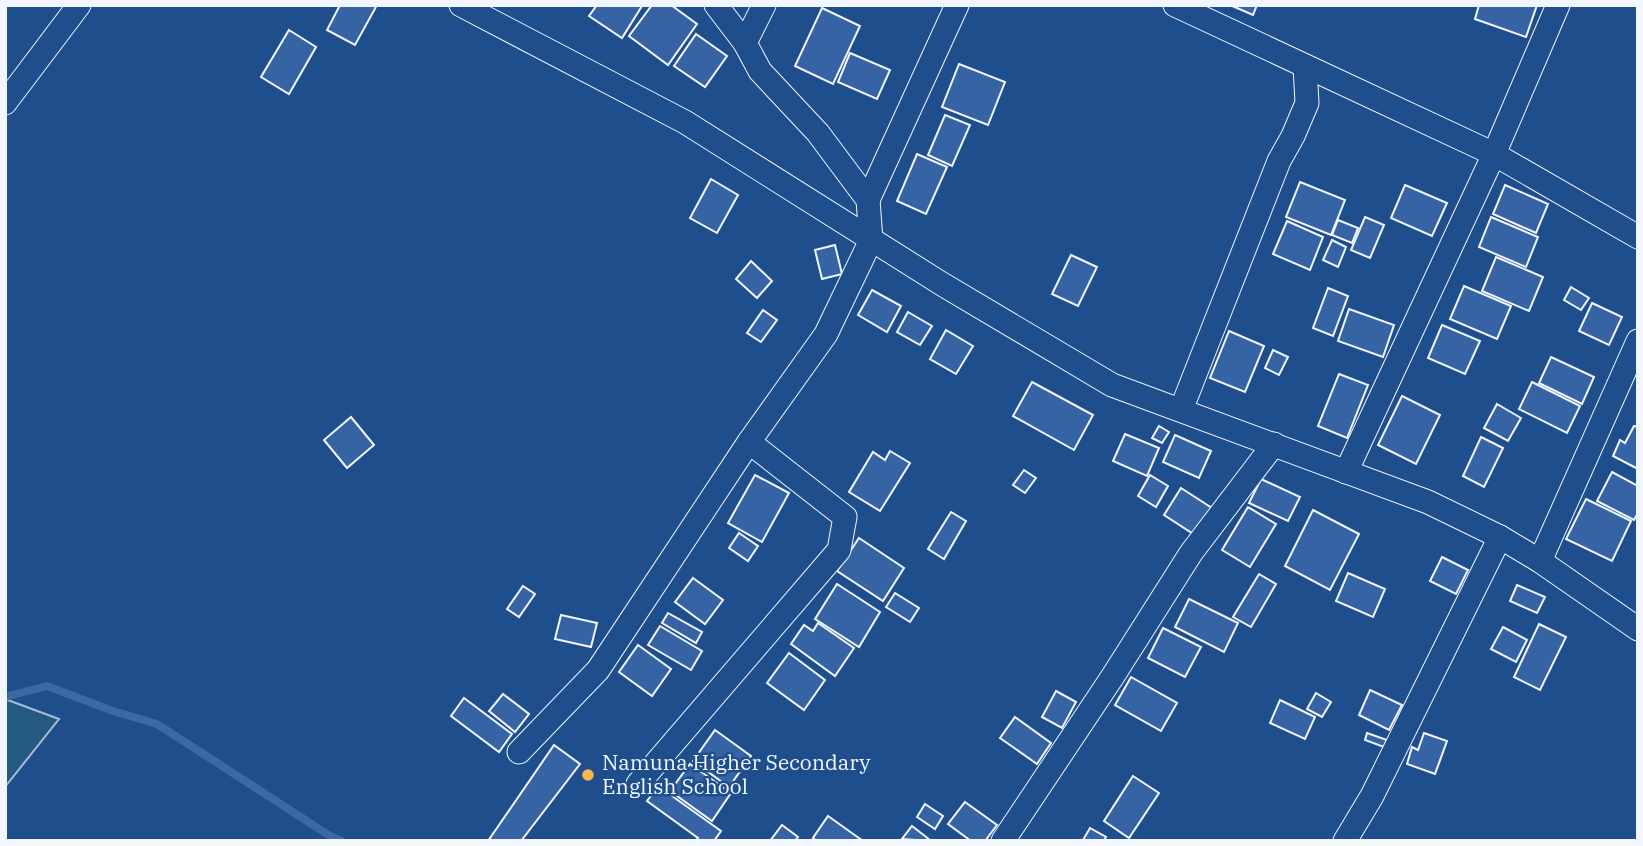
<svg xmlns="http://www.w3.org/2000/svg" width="1643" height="846" font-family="'IBM Plex Serif',serif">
<rect width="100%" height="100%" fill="#1f4e8c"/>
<polygon fill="#245a82" stroke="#a8bbd7" stroke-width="2" points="5,699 59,719 5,787"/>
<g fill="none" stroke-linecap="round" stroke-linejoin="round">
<polyline stroke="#3b69a3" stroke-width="8" points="5,697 47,686 113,711 157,724 330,836 341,841"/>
</g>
<g fill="#3563a3" stroke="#f2f6ff" stroke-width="2">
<polygon points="340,5 377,5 355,45 327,30"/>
<polygon points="597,5 641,5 642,6 622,38 589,16"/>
<polygon points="652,5 671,5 697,24 668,65 629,36"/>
<polygon points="1230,5 1257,5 1253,15"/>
<polygon points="1479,5 1537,5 1526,37 1475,19"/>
<polygon points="822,8 860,26 833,84 795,66"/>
<polygon points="289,30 316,47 289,94 261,77"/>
<polygon points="696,34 727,56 705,87 674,66"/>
<polygon points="850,53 890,70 877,99 838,82"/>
<polygon points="959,64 1005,82 988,125 942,107"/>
<polygon points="945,115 970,125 952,166 928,155"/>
<polygon points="917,154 947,167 926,214 897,201"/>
<polygon points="711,179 738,195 717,233 690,218"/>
<polygon points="1300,182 1345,200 1331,235 1286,217"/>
<polygon points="1405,185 1447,203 1432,236 1391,218"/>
<polygon points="1505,185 1548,204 1536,233 1493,214"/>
<polygon points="1365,217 1384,225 1370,258 1351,250"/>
<polygon points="1491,217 1538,237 1526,267 1479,247"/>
<polygon points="1338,220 1358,228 1352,243 1332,235"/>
<polygon points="1287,221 1323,237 1310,270 1273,254"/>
<polygon points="1332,240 1346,247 1338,267 1323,260"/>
<polygon points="835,245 842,274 822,279 815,250"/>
<polygon points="1071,255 1097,267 1078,306 1052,294"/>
<polygon points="1496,257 1543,277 1529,311 1482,291"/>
<polygon points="751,261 772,281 757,298 736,279"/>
<polygon points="1464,286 1511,306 1497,339 1450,319"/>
<polygon points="1571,287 1589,298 1581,310 1564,300"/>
<polygon points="1328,288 1348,296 1333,336 1313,328"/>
<polygon points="872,290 901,306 887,332 858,315"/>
<polygon points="1592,303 1622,317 1609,345 1579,331"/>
<polygon points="1349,309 1394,325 1383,357 1338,341"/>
<polygon points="763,310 777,320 761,342 747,333"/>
<polygon points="908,312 932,326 920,345 897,332"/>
<polygon points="1442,325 1480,341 1465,374 1428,358"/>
<polygon points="946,330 973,346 956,374 930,359"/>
<polygon points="1229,331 1264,346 1245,392 1210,378"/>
<polygon points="1273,350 1288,357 1279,375 1265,368"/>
<polygon points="1551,357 1594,377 1582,404 1539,383"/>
<polygon points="1339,374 1368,385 1347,438 1318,426"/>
<polygon points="1032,382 1093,415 1074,450 1013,416"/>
<polygon points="1532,382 1580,406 1567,433 1519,409"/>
<polygon points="1402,396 1440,415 1416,464 1378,445"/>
<polygon points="1497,404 1521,418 1508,441 1484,428"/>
<polygon points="351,417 374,445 347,468 324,440"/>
<polygon points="1159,426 1169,432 1162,443 1152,438"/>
<polygon points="1634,426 1638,427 1638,469 1613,456 1620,440 1625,443"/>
<polygon points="1125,434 1159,448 1147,476 1113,461"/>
<polygon points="1175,435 1211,451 1199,478 1163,462"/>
<polygon points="1481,437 1503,448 1484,487 1463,476"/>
<polygon points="890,451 910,463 880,511 849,492 873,452 885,460"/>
<polygon points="1024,470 1036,478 1025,493 1013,485"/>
<polygon points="1612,472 1638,486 1638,513 1634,520 1597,501"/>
<polygon points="755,475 789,493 762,542 728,523"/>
<polygon points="1150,475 1168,486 1156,507 1138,496"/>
<polygon points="1261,479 1300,497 1288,521 1249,503"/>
<polygon points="1181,488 1212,508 1195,535 1164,515"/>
<polygon points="1586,499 1631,521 1612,561 1566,539"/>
<polygon points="1248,507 1276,524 1250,567 1222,550"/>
<polygon points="1313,510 1359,534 1330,590 1285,566"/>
<polygon points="951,512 966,521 944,559 928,549"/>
<polygon points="739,533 758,546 748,561 729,548"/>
<polygon points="859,538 904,568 883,601 837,571"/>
<polygon points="1442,557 1468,570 1456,594 1430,581"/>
<polygon points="1348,573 1385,589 1373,617 1336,601"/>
<polygon points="1259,574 1276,584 1251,627 1233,617"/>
<polygon points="693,578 723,600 705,624 675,602"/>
<polygon points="837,584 880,612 859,647 815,619"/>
<polygon points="1517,585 1545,597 1537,613 1510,601"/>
<polygon points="523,586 535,594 519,617 507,609"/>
<polygon points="895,593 919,608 910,622 886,607"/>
<polygon points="1189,599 1238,623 1224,652 1175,627"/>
<polygon points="668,613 702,632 696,643 662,623"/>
<polygon points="561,615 597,623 591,647 555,639"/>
<polygon points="818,623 854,648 835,676 791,644 804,625 813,631"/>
<polygon points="1539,624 1566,637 1540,690 1514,677"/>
<polygon points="660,626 702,651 691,670 648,645"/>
<polygon points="1503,627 1527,640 1516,662 1491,649"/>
<polygon points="1163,628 1201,647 1185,677 1148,658"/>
<polygon points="638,645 671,669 652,696 619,672"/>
<polygon points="789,653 825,680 804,710 767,683"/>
<polygon points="1131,677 1177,703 1161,731 1115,705"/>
<polygon points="1370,690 1402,705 1389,730 1359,715"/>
<polygon points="1056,691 1076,702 1062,728 1042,717"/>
<polygon points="1316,693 1331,702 1322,717 1307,709"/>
<polygon points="503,694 529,714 515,732 489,711"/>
<polygon points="464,698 512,734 499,752 451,716"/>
<polygon points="1280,700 1315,717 1305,739 1270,723"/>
<polygon points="1015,717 1051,743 1037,764 1000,738"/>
<polygon points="715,730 751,756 729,787 693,761"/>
<polygon points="1367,733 1387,740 1384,747 1365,740"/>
<polygon points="1424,733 1447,741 1435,774 1407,764 1412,747 1418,750"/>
<polygon points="554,745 580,764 521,841 488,841"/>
<polygon points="690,764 731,793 712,821 670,791"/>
<polygon points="1133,776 1159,793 1129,838 1104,821"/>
<polygon points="658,786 721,831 714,841 696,841 698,838 647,801"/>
<polygon points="965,802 997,825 985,841 971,841 948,824"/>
<polygon points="925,804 943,816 935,829 917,817"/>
<polygon points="828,816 863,841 816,841 813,838"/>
<polygon points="782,825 798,837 795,841 770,841"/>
<polygon points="912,826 930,840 929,841 902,839"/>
<polygon points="1090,828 1106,837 1104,841 1083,840"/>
</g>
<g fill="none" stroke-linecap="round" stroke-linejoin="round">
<g stroke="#f2f6ff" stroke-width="25">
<g id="minor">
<polyline points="461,5 685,122 942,284 1112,385 1428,502 1500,537 1540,561 1638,629"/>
<polyline points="1175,5 1494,154 1638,237"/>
<polyline points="745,43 764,5"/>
<polyline points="5,103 79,5"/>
<polyline points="868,200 957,5"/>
<polyline points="1181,410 1279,161 1293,136 1307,103 1305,66"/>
<polyline points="1346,472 1494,154 1558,5"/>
<polyline points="1540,561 1638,341"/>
<polyline points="519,752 598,670 749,442 826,334 871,240 868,200 818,133 760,71 745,43 716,5"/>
<polyline points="638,784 839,550 845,517 749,442"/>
<polyline points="1003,841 1113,676 1191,553 1274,444"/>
<polyline points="1345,841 1372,796 1500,537"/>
</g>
</g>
<use href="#minor" stroke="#1f4e8c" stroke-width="23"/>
</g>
<circle fill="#ffb74d" stroke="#1f4e8c" stroke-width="2.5" cx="588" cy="775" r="7"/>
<g text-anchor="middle" stroke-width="5" stroke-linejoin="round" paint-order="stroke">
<g font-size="21" fill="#f2f6ff" stroke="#1f4e8c" text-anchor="start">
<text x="602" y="770">Namuna Higher Secondary<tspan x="602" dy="24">English School</tspan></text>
</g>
</g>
<rect width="1643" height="846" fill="none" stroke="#f2f6ff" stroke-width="14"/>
</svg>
